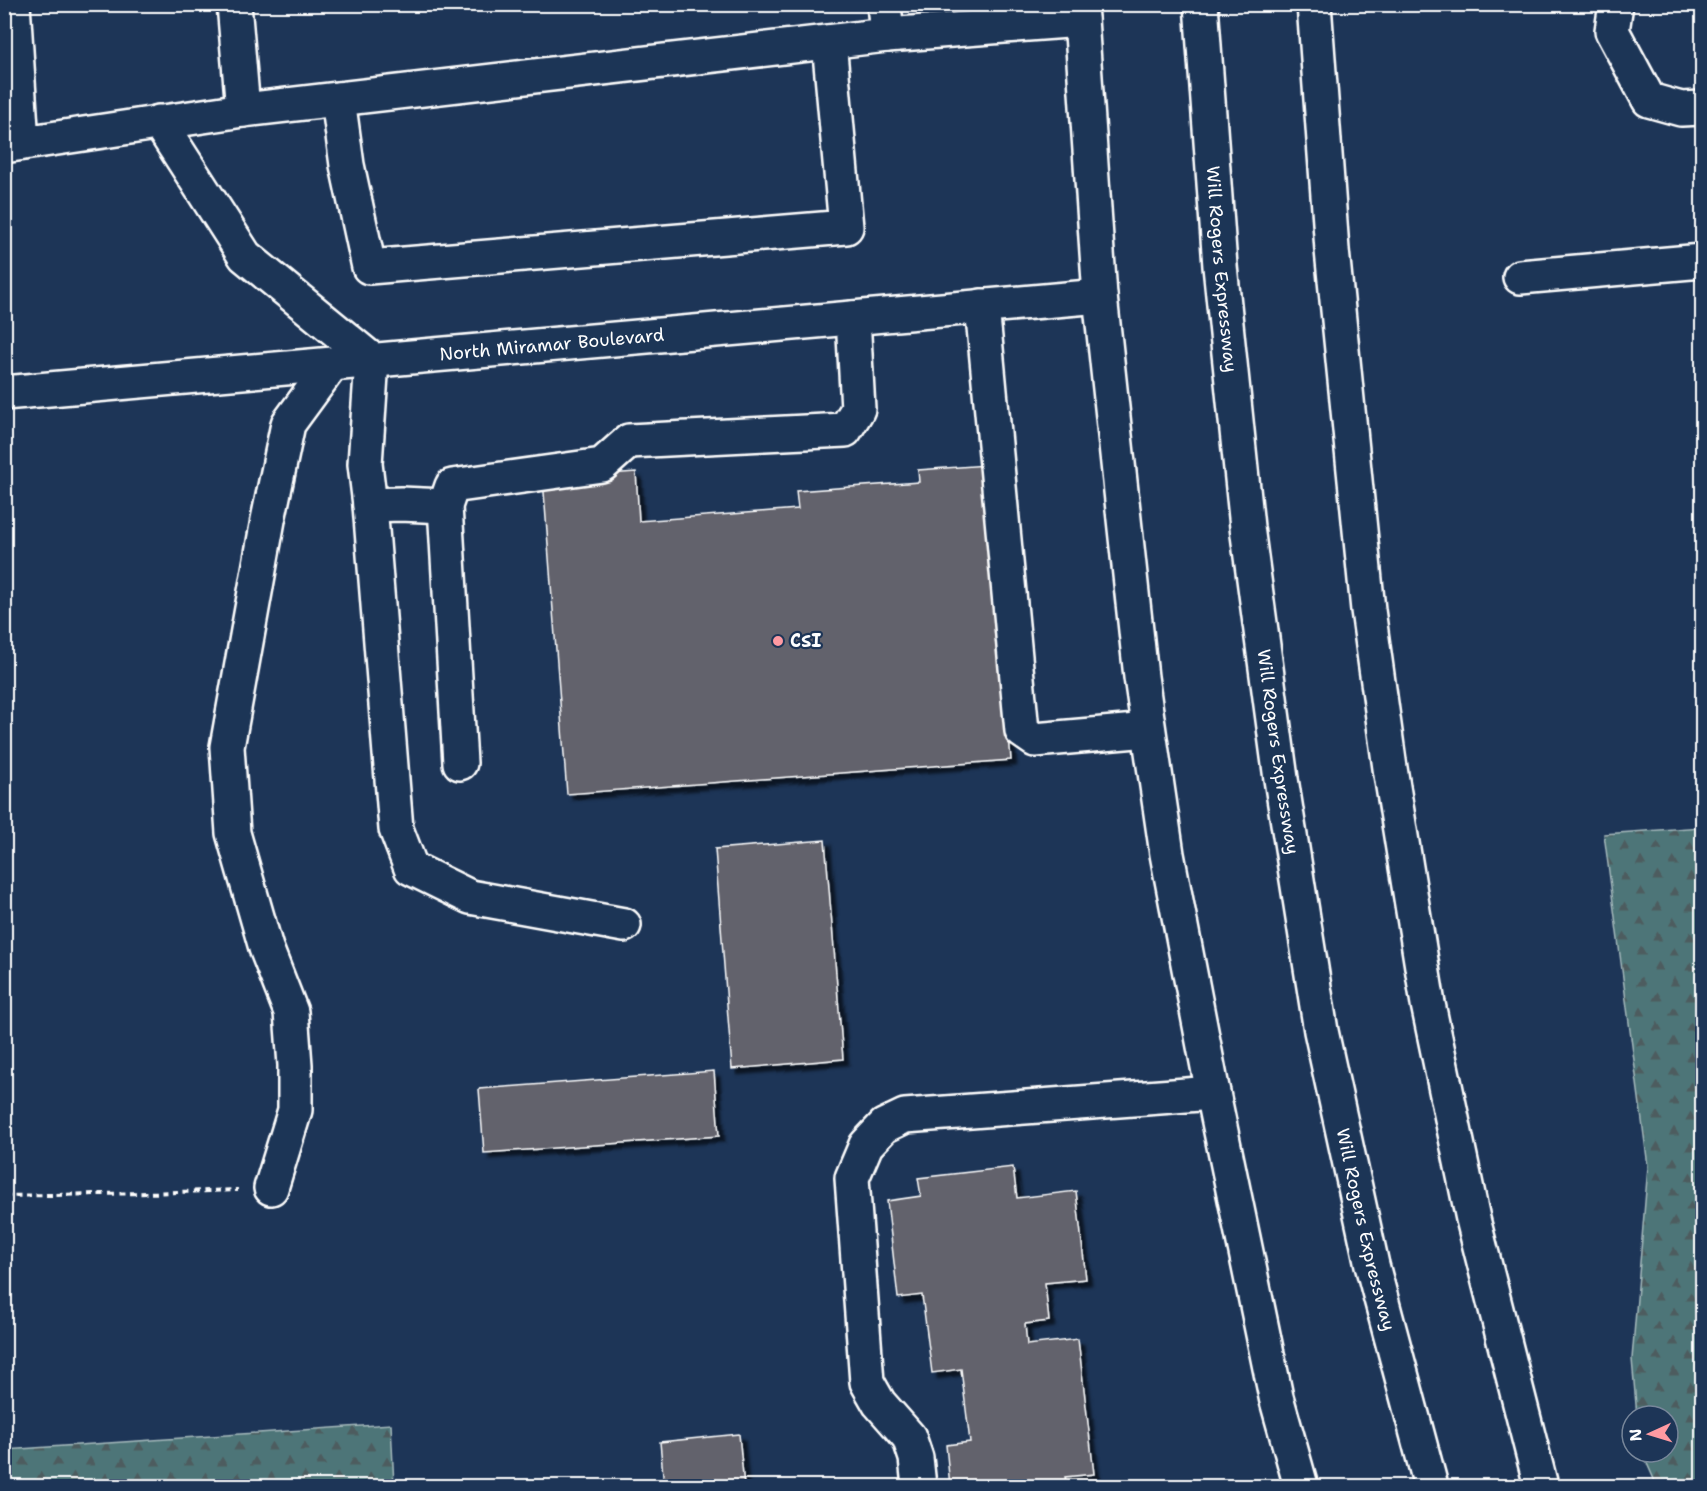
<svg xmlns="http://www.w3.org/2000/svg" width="1707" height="1491" font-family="'Shantell Sans',sans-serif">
<defs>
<pattern id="forest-firs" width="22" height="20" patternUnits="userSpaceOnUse" patternTransform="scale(1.5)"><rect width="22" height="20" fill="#4e7578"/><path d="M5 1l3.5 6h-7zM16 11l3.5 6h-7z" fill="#4d5c5e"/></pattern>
<filter id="shadow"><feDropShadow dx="5.5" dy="5.5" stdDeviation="1.5" flood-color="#0009"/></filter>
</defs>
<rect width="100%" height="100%" fill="#1d3557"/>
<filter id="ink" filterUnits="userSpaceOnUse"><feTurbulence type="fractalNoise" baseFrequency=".0167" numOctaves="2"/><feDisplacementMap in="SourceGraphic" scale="12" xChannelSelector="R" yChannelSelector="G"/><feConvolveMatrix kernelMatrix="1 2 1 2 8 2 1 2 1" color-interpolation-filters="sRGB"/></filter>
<g filter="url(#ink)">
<g fill="url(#forest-firs)" stroke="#a6babc" stroke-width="1.5">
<polygon points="1702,827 1702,1486 1657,1486 1642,1452 1668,1452 1668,1416 1637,1416 1632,1359 1648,1166 1604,834"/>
<polygon points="391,1424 394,1486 5,1486 5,1450"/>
</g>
<g fill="#62626c" stroke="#fff" stroke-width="1.5" filter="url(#shadow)">
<polygon points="987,465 1011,760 567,794 543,479 636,472 639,521 798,509 796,491 919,482 918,470"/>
<polygon points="825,840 843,1059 732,1069 715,849"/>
<polygon points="714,1071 719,1136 484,1153 479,1089"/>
<polygon points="1013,1167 1017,1198 1076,1191 1086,1279 1045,1283 1049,1321 1025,1324 1027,1345 1078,1339 1094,1474 1065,1477 1067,1486 950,1486 946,1445 970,1442 961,1369 932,1373 922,1295 898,1298 887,1201 921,1196 918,1178"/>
<polygon points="739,1434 744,1486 664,1486 660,1442"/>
</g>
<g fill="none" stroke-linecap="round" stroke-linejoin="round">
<g stroke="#fff" stroke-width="38">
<g id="minor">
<polyline points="13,4 22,143"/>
<polyline points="234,4 243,110 887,35 1081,20"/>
<polyline points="884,4 887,35"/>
<polyline points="1080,4 1100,296 1141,677 1167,854 1213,1093 1276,1397 1301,1486"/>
<polyline points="1616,4 1612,31 1649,100 1681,109 1702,108"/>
<polyline points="338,99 347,165 369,267 846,227 829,42"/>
<polyline points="159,122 245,256 372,360 365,464 370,505 401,504 445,506"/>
<polyline points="4,146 243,110"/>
<polyline points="1520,277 1702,261"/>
<polyline points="982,306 1022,731 1035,740 1148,730"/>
<path id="s1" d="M4,393l1096,-97"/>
<polyline points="370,505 396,829 411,868 470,897 624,925"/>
<polyline points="460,763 445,506 452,486 602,465 629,441 845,430 858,409 853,318"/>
<polyline points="271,1188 295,1110 295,1065 291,1012 266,948 233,833 227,747 268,520 288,424 332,364"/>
<polyline points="919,1486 916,1458 909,1437 879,1403 867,1382 852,1178 866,1145 884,1126 905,1116 1213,1093"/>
</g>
</g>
<g stroke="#fff" stroke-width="38">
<g id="highway">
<path id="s2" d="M1201,4l19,262 27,261 34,252 40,252 51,234 59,221"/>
<polyline points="1314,4 1332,250 1368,610 1390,768 1428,1004 1473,1219 1541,1486"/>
</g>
</g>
<polyline stroke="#fff" stroke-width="4" stroke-dasharray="6 4.5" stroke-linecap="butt" points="4,1196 147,1193 238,1190"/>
<use href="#minor" stroke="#1d3557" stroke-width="33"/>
<use href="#highway" stroke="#1d3557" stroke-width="33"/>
</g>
</g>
<circle fill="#ff9aa2" stroke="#1d3557" stroke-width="2" cx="778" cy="641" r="6"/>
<g text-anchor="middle" stroke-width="4.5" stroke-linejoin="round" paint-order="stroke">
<g font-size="18" fill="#fff" stroke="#1d3557">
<text dy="6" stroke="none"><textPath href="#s2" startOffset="266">Will Rogers Expressway</textPath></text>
<text dy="6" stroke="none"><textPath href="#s1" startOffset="550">North Miramar Boulevard</textPath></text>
<text dy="6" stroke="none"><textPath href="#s2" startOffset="752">Will Rogers Expressway</textPath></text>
<text dy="6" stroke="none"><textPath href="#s2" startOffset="1238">Will Rogers Expressway</textPath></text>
</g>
<g font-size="18" font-weight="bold" fill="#fff" stroke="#1d3557" text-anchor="start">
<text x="790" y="647">CSI</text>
</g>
</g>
<rect width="1707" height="1491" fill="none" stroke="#1d3557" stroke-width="24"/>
<rect x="12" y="12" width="1683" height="1467" fill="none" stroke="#fff" stroke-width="2" filter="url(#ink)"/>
<g transform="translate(1650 1434) rotate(266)"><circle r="28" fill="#1d3557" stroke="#77869a" stroke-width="1.5"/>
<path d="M0-4.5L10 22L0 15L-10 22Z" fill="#ff9aa2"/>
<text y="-9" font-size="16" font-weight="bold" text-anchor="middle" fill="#ffffff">N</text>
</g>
</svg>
